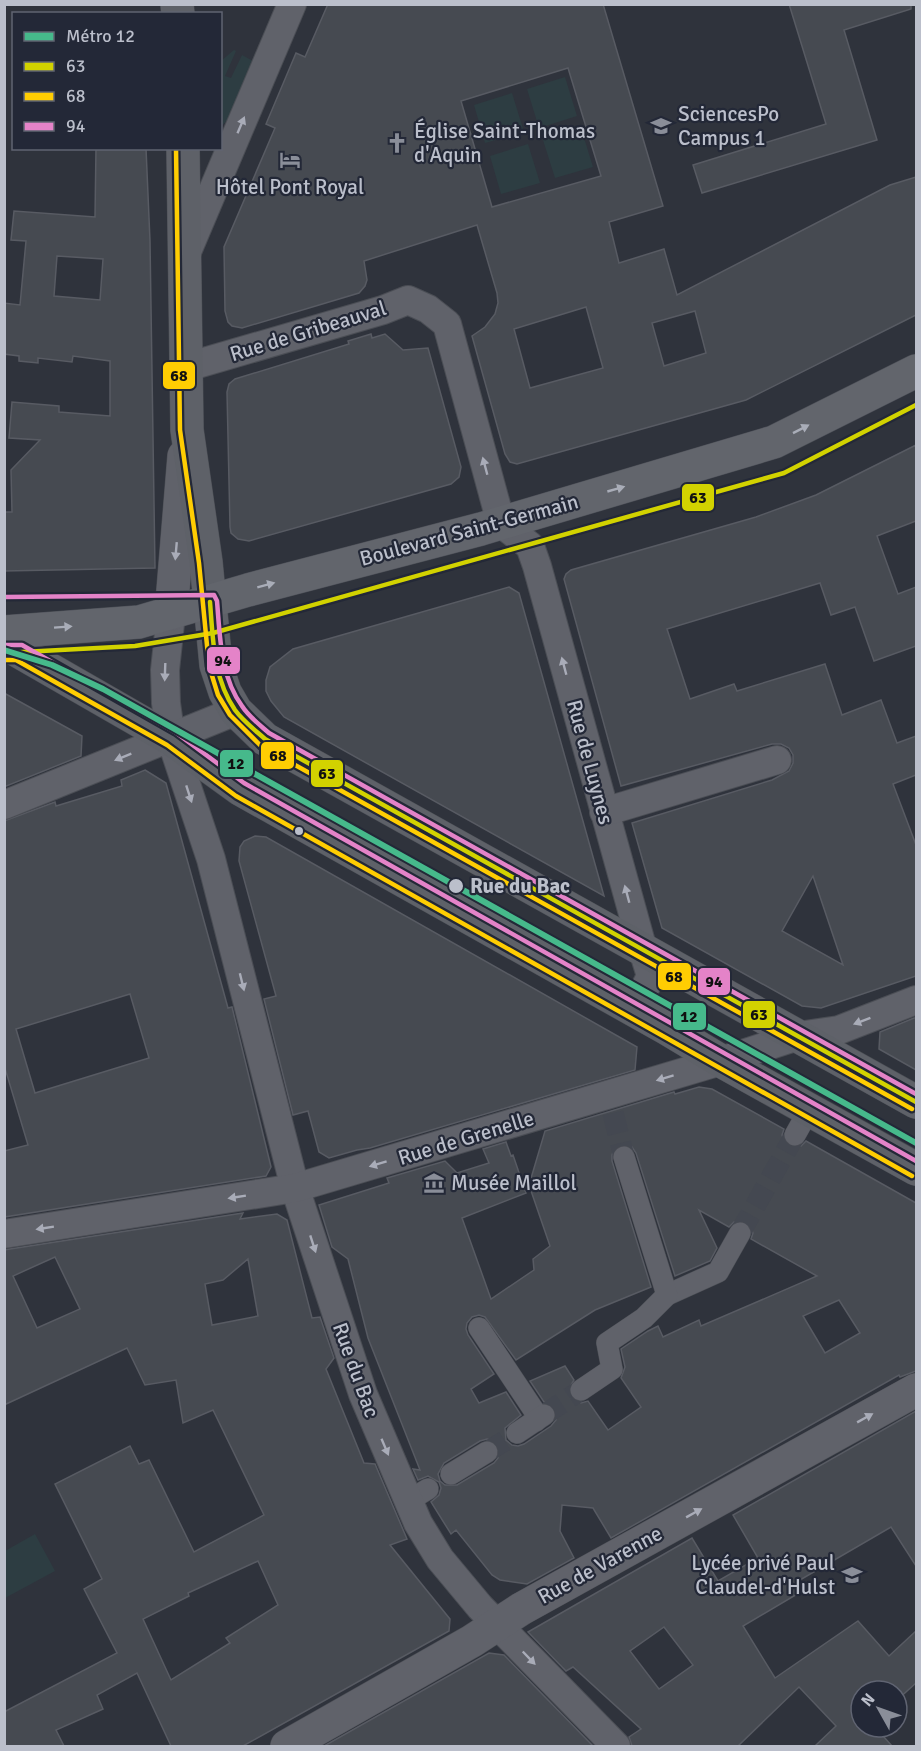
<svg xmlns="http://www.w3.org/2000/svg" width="921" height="1751" font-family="Signika,sans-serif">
<rect width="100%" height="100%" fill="#2f333c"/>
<g fill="#2d3d42">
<polygon points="234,50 236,51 225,76 231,78 242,55 253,61 227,121 221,126 221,61"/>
<polygon points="565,77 577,116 539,128 527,89"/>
<polygon points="512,93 524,132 485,143 474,105"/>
<polygon points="581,128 593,167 555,178 543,140"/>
<polygon points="528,144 540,183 501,194 490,156"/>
<polygon points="35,1534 55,1571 5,1598 5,1551"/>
</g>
<g fill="#464a51" stroke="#585b63" stroke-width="1.5" fill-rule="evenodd">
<path d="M328,4h275l60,202 -54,16 10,41 45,-14 13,46 213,-110 26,-8v138l-170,85 -229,64 -7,-2 -5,-8 -33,-118 13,-9 10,-13 3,-11 -1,-10 -20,-68 -113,36 3,19 -2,6 -6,7 -117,35 -10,-2 -4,-4 -3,-11 -1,-64 51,-119 -9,-4 30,-71 9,4zM568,68l33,108 -109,31 -31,-106zM586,307l17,61 -73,20 -16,-59zM695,311l11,42 -42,13 -12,-43z"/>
<polygon points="789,4 911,4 911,9 844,30 877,140 702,193 693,165 826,124"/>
<path d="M96,148h50l4,93 5,327 -151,3v-59h8l-1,-42 29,-30 -31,-2 3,-36 47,4v6l51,4v-55l-37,-5 -1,6 -34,-4v5l-19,-2v-5l-15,-2v-51l16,2 6,-64 -15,-1 3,-29 81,6zM57,256l46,3 -3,41 -46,-4z"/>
<polygon points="371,334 372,338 385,334 403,350 428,348 461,467 459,477 451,484 249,541 238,539 231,533 230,527 227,392 229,384 235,379 349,344 348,341"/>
<path d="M916,445v76l-39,15 21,58 18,-7v59l-42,15 -19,-54 -24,8 -11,-32 -153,46 23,70 44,-15 3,7 88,-27 17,51 39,-15 16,43 19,-7v39l-23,9 23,61v131l-95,32 -19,-2 -140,-78 -30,-105 140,-43 17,-9 4,-8v-8l-4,-7 -8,-4h-9l-151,42 -57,-207 2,-5 5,-4 185,-53 60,-22zM813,876l30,89 -61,-34z"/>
<polygon points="509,587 519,593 604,896 284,717 271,701 266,691 266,680 270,667 293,649"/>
<polygon points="4,693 82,736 81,756 4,787"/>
<path d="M145,770l21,13 62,225 4,-1 39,160 -5,9 -262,41v-66l24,-6 -24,-80v-244l51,-19 1,4 66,-20 -1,-6zM130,994l19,64 -114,35 -19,-64z"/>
<polygon points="255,836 266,837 637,1047 635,1070 370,1148 357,1150 329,1158 319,1152 308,1111 293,1115 264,999 276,996 239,861 240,847 244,841"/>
<polygon points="914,1018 916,1018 916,1070 879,1049 880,1032"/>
<path d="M699,1087l13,2 72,40 -2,6 2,6 5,5h12l5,-5 110,62v168l-16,6 -1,-2 -288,163 -18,-30 -31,-3 -2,26 14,27 -47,26 -27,-4 -8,-5 -36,-45 -5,4 -20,-32 8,-7 2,-7 -2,-6 -11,-6 -10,4 -5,-11 7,1 -52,-132 -20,-79 -16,-12 -13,-42 70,-22 -2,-5 58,-17 12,12 32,-10 -6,-14 23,-7 5,14 2,-1 13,38 -64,25 29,81 43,-29 -1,-11 17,-13 -21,-61 16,-54 129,-39 1,2zM621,1145l11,2 4,6 39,123 35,-15 7,-13 -18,-38 30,17 5,-5h12l5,5 2,6 -2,6 66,37 -116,50 -2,-6 -36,17 -5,-11 -10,5 -27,18 4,18 -4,11 20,29 -33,23 -20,-29 -7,2 -10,-5 -3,-8 6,-10 -9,-14 -35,15 14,21 10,5 3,7 -1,6 -5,6 -27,18 -6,2 -6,-1 -6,-5 -1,-12 16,-13 -15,-23 -27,11 -8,-14 23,-15 -26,-39 -2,-6 1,-6 5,-6 7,-2 6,2 31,43 79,-50 56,-23 -39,-126v-6l2,-6zM839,1300l21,33 -35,20 -22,-37zM487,1439l7,2 4,5v12l-4,5 -37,22h-12l-5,-4 -2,-7 6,-11 36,-22z"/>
<path d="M243,1213l-3,6 37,-5 10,6 25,98 8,-1 14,41 -8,11 38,94 11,1 32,75 -17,6 60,74 -1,12 -206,115h-72l-34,-73 -40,22 6,14 -47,21 8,16h-60v-34l113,-59 -33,-64 18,-10 -47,-95 75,-38 9,18 10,-4 45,92 70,-37 -51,-105 -30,13 -7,-43 -31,5 -18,-37 -123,57v-155zM55,1257l25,52 -43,19 -24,-52zM248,1259l10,57 -46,9 -7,-41 18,-4zM258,1561l20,44 -52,33 4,5 -59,37 -28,-61 46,-23 -1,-3z"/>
<path d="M916,1411v155l-25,-39 -98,57 6,9 -56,33 32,52 83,-57 31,35 27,-25v52l-19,17v-9h-36v36h14l17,19h-77l21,-20 -37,-39 -61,59h-106l-3,-9 12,-8 -68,-62 -7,4 -38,-39 164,-94 26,43 40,-23 -25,-43zM664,1627l29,38 -34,24 -29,-38z"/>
<polygon points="489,1653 504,1655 593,1746 324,1746"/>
</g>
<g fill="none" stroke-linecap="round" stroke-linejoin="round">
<g stroke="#444851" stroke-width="21" stroke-dasharray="21 10" stroke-linecap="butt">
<polyline points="613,1113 624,1157"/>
<polyline points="740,1233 795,1135"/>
<polyline points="544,1415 581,1390"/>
<polyline points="487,1452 517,1433"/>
</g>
<g stroke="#4b4e55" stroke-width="22">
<g id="pedestrian">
<polyline points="795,1135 809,1110"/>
<polyline points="667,1295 718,1272 740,1233"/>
<polyline points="479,1328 535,1412 536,1421"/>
<polyline points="581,1390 612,1369 607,1343 644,1318 667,1295 624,1157"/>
<polyline points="517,1433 544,1415"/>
<polyline points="451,1474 487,1452"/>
<polyline points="408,1501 428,1489"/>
</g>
</g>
<g stroke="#4b4e55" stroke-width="30">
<g id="minor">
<polyline points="186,254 292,4"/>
<polyline points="187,367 383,310 408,300 428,309 447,324 501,523 530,546 537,566 643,950 651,976 634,1010"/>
<polyline points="171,614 165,670 166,703 171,739 211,859 295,1188 363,1394 418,1523 440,1559 480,1607 616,1746"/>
<polyline points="4,805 236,711"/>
<polyline points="604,812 777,760"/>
<polyline points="4,1234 295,1188 721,1061 798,1036 839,1030 916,1000"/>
</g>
</g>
<g stroke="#4b4e55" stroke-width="34">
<g id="tertiary">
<polyline points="171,614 184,456"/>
<polyline points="287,1746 472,1641 521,1609 916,1390"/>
</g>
</g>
<g stroke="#4b4e55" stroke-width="34">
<g id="secondary">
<polyline points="177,4 178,14"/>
<polyline points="183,148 187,430 206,562 216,665 225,692 236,711 265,739 916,1102"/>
<polyline points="4,643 171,739 240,789 666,1028 721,1061 916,1169"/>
</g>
</g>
<g stroke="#4d5058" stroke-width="34">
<polyline id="primary" points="4,632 139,622 248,590 481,529 774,442 916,371"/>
</g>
<use href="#pedestrian" stroke="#60626a" stroke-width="21"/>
<use href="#minor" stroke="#60626a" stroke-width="28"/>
<use href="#tertiary" stroke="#60626a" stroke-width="33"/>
<use href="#secondary" stroke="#5e6168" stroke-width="33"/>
<use href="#primary" stroke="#62656c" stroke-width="33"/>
<g stroke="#232837" stroke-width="9">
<g id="bus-1">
<path d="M210,602c3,37 3,76 25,108 8,11 20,20 30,29l651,363"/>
<polyline points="4,653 135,646 213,633 784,473 916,405"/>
</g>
</g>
<g stroke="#232837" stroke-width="9">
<g id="bus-2">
<polyline points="176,148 180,430 199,563 209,666 218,695 230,715 261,746 912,1109"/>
<polyline points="5,660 16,660 167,745 236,796 912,1176"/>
</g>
</g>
<g stroke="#232837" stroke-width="9">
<g id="bus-3">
<path d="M4,597l210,-2 3,6c3,35 3,75 25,105 7,11 18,19 27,27l647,361"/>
<polyline points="4,645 22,645 175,732 244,783 916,1161"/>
</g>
</g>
<use href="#bus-1" stroke="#d2d200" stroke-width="4.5"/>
<use href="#bus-2" stroke="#ffcd02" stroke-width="4.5"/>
<use href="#bus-3" stroke="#e483c8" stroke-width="4.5"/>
<g stroke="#232837" stroke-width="10">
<polyline id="metro-1" points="4,650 52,665 103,689 916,1143"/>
</g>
<use href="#metro-1" stroke="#46b98b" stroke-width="6"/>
</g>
<defs><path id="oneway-solid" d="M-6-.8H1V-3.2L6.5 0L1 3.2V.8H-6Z" transform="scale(1.5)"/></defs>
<g fill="#a9acb8">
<use href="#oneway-solid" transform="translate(241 125) rotate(-67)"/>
<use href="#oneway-solid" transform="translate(485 466) rotate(-105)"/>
<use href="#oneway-solid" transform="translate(176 551) rotate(95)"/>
<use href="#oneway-solid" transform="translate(564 666) rotate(-105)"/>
<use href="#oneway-solid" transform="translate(165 672) rotate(92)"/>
<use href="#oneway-solid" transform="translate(123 757) rotate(158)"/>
<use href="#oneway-solid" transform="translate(189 794) rotate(72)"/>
<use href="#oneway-solid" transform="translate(627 894) rotate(-105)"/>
<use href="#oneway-solid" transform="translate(242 982) rotate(76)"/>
<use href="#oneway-solid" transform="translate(862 1021) rotate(159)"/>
<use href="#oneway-solid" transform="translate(665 1078) rotate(163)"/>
<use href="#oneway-solid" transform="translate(378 1164) rotate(163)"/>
<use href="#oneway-solid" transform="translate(237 1197) rotate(171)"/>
<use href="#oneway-solid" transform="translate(45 1228) rotate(171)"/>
<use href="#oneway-solid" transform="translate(313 1244) rotate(72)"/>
<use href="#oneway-solid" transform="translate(865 1418) rotate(-29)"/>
<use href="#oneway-solid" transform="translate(385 1447) rotate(67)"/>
<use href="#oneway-solid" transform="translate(694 1513) rotate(-29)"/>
<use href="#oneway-solid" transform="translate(529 1658) rotate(46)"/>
</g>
<g fill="#a9adb8">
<use href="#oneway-solid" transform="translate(801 429) rotate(-27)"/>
<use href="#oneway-solid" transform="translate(616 489) rotate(-16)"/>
<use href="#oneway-solid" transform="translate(266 585) rotate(-15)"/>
<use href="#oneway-solid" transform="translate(63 627) rotate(-4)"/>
</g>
<defs>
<g id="university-bare" transform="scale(1.62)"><path d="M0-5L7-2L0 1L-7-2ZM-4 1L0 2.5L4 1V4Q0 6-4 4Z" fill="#8a8e99" stroke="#232837" stroke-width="2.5" paint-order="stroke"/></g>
<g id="church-bare" transform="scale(1.62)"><path d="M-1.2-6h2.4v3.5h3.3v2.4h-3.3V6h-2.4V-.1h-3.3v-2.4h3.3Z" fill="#8a8e99" stroke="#232837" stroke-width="2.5" paint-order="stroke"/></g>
<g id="hotel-bare" transform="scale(1.62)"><path d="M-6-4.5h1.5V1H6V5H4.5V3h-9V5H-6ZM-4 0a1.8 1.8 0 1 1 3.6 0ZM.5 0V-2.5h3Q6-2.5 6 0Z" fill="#8a8e99" stroke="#232837" stroke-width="2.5" paint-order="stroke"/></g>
<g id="museum-bare" transform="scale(1.62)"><path d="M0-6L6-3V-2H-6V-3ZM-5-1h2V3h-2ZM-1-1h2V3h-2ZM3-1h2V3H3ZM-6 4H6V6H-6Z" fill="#8a8e99" stroke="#232837" stroke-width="2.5" paint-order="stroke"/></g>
<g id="school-bare" transform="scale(1.62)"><path d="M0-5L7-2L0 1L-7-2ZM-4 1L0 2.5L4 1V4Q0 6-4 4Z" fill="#8a8e99" stroke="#232837" stroke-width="2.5" paint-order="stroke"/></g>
</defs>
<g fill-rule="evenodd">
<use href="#university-bare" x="661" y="126"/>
<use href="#church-bare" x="397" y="143"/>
<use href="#hotel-bare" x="290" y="160"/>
<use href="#museum-bare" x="434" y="1183"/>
<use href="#school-bare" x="852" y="1575"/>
</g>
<g fill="#bbbfcb" stroke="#232837" stroke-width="2">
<circle cx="299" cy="831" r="5"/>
<circle cx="456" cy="886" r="8"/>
</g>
<g text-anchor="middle" stroke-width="4.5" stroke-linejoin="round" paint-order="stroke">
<g font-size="21" fill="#bbbfcb" stroke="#232837" text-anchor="start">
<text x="678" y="121">SciencesPo<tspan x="678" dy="24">Campus 1</tspan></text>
<text x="414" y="138">Église Saint-Thomas<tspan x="414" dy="24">d'Aquin</tspan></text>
<text x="290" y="194" text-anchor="middle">Hôtel Pont Royal</text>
<text x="451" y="1190">Musée Maillol</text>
<text x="835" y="1570" text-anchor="end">Lycée privé Paul<tspan x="835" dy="24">Claudel-d'Hulst</tspan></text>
</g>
<g font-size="21" fill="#bbbfcb" stroke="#232837">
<text transform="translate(308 331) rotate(-17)" y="7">Rue de Gribeauval</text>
<text transform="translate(469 530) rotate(-15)" y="7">Boulevard Saint-Germain</text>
<text transform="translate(590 762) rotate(75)" y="7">Rue de Luynes</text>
<text transform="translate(466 1138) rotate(-17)" y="7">Rue de Grenelle</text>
<text transform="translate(356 1370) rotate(70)" y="7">Rue du Bac</text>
<text transform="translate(600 1565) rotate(-29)" y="7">Rue de Varenne</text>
</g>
<g font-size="21" font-weight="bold" fill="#bbbfcb" stroke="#232837" text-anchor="start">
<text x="470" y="893">Rue du Bac</text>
</g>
</g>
<g stroke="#232837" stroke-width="2">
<rect x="162" y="361" width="34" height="29" rx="6" fill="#ffcd02"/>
<rect x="681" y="483" width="34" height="29" rx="6" fill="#d2d200"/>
<rect x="206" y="646" width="35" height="29" rx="6" fill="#e483c8"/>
<rect x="260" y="741" width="35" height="29" rx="6" fill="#ffcd02"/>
<rect x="219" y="749" width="35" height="29" rx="6" fill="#46b98b"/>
<rect x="310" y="759" width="34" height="29" rx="6" fill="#d2d200"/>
<rect x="657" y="962" width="35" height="29" rx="6" fill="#ffcd02"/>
<rect x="697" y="967" width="34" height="29" rx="6" fill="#e483c8"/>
<rect x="742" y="1000" width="34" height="29" rx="6" fill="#d2d200"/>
<rect x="672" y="1002" width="35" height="29" rx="6" fill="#46b98b"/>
</g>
<g font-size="16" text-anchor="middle" font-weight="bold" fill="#111">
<text x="179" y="381">68</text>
<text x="698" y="503">63</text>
<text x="223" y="666">94</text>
<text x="278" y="761">68</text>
<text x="236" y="769">12</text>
<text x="327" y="779">63</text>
<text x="674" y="982">68</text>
<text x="714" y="987">94</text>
<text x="759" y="1020">63</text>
<text x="689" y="1022">12</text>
</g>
<rect width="921" height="1751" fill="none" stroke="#bbbfcb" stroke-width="12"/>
<rect x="12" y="12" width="210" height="138" fill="#232837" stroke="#606472" stroke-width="1.5"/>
<rect x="24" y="32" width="30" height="9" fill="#46b98b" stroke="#606472" stroke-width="1.5"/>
<text x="66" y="42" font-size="18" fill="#bbbfcb">Métro 12</text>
<rect x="24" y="62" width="30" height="9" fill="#d2d200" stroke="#606472" stroke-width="1.5"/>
<text x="66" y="72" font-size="18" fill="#bbbfcb">63</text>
<rect x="24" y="92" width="30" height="9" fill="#ffcd02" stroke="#606472" stroke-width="1.5"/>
<text x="66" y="102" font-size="18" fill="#bbbfcb">68</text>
<rect x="24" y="122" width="30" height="9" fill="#e483c8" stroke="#606472" stroke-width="1.5"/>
<text x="66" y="132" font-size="18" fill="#bbbfcb">94</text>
<g transform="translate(879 1709) rotate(310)"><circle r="28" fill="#232837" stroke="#606472" stroke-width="1.5"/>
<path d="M0-4.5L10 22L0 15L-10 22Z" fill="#8a8e99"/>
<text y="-9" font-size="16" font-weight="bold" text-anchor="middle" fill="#bbbfcb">N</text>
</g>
</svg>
